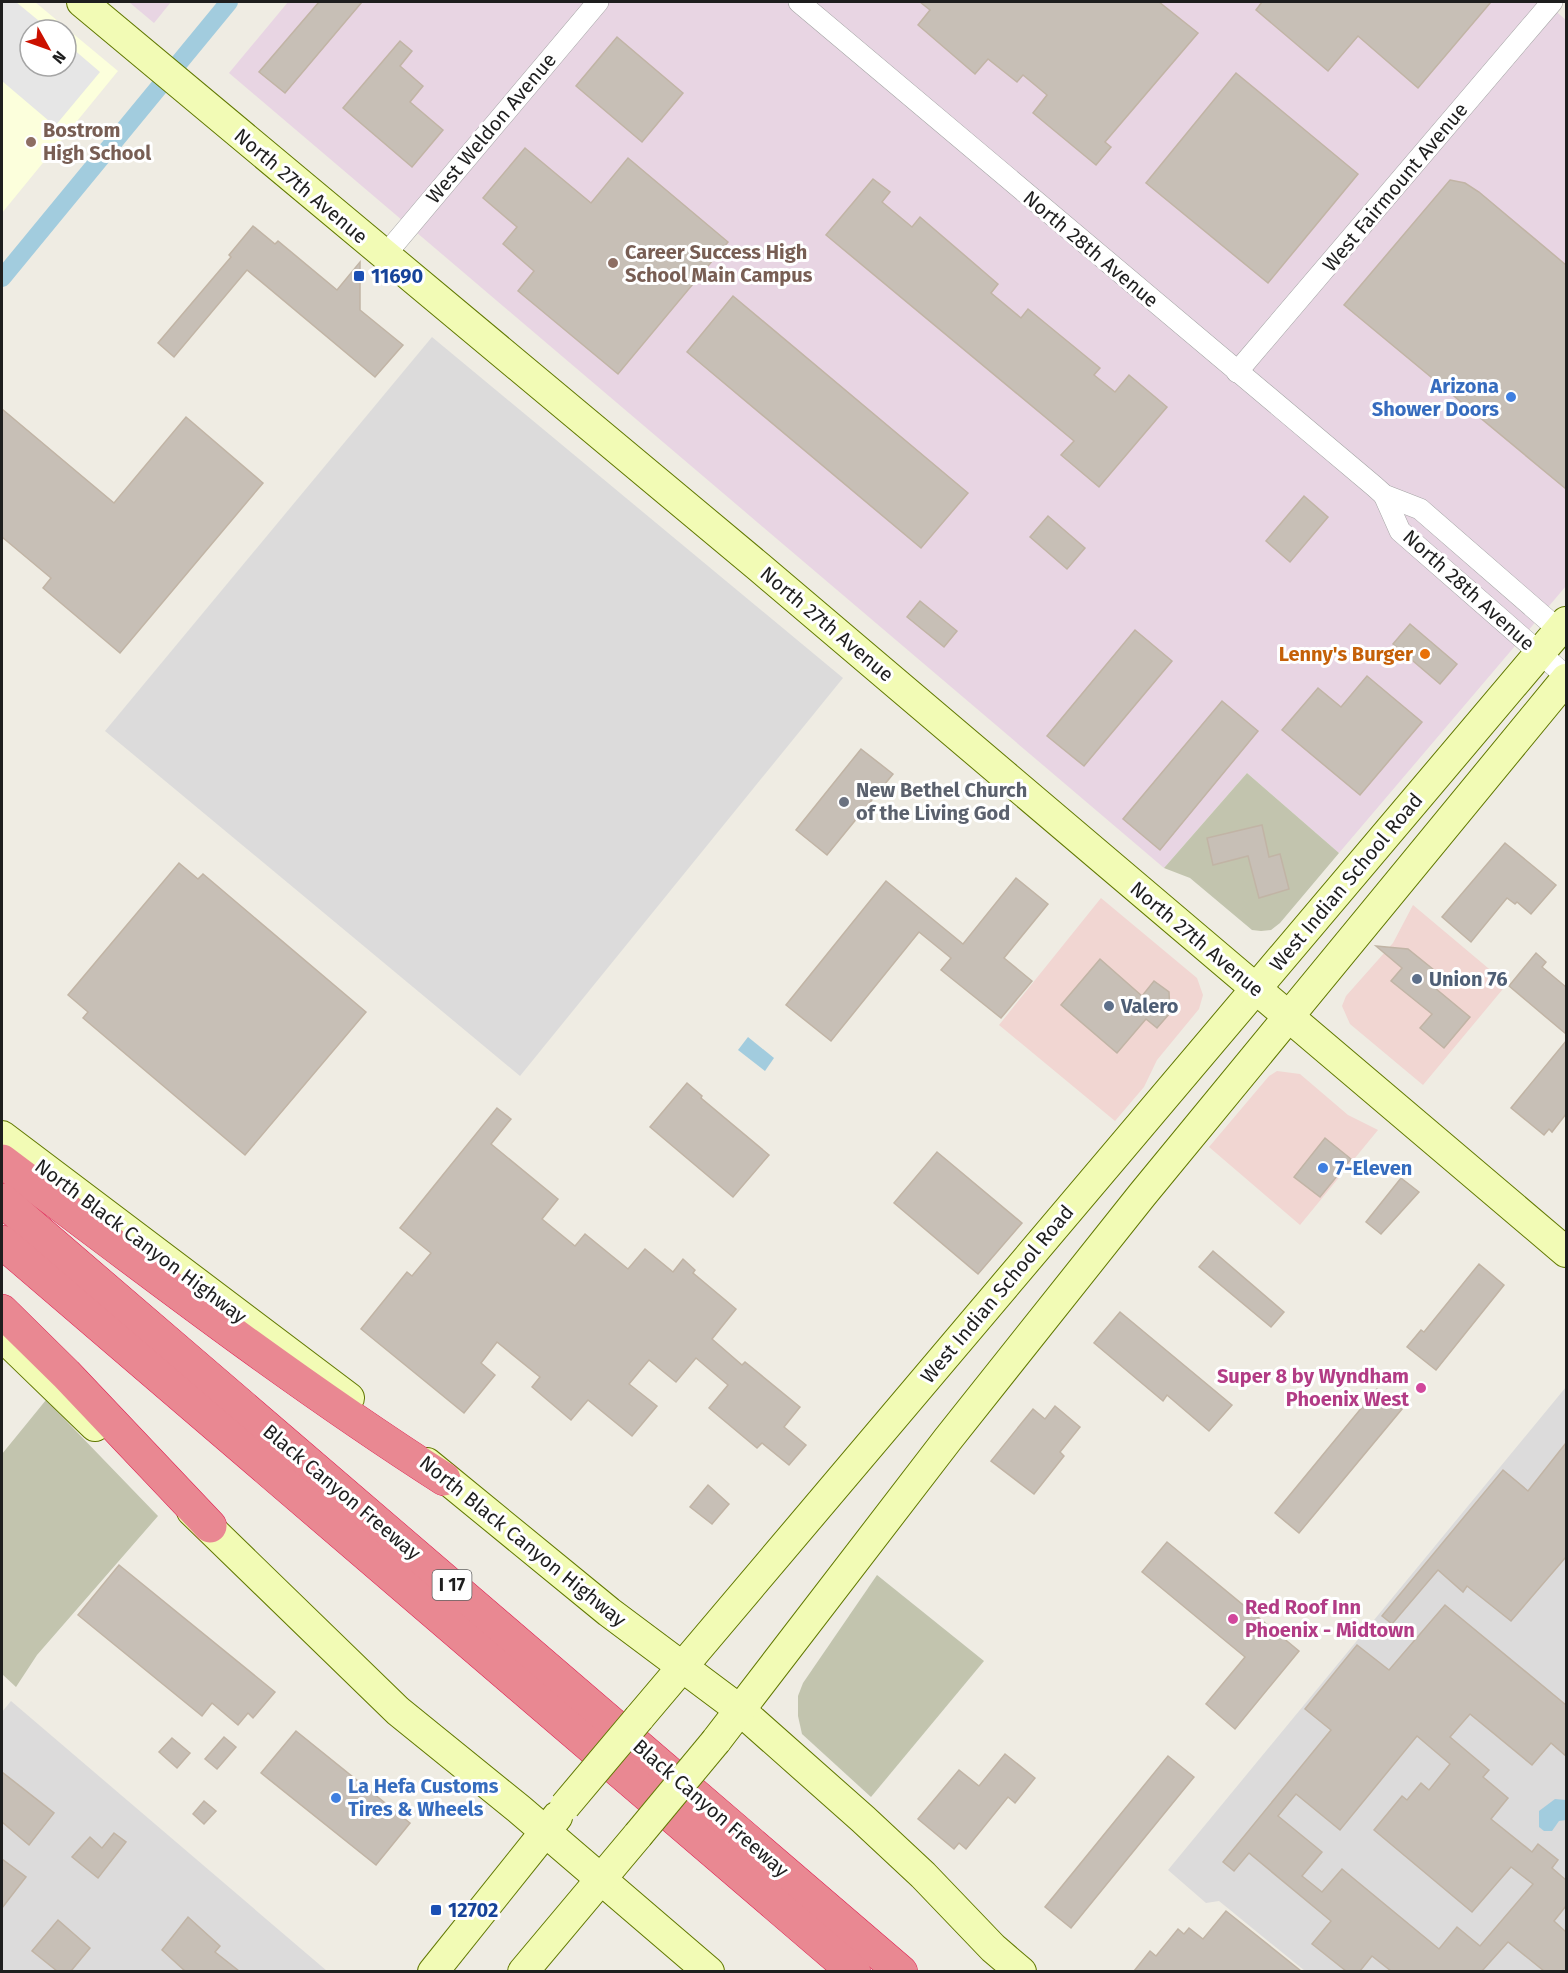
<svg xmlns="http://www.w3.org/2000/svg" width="1568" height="1973" font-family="'Fira Sans',sans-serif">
<rect width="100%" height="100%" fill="#efece3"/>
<g fill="#dcdbdb">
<polygon points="432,337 843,678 520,1076 105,731"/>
<polygon points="1566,1387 1566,1971 1305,1971 1219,1901 1206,1903 1168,1870"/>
<polygon points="11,1701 327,1971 2,1972 2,1712"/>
</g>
<g fill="#f1d6d2">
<polygon points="1101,898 1197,978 1203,995 1199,1009 1157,1060 1144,1087 1115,1121 999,1025"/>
<polygon points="1413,905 1507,984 1423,1085 1350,1024 1342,1006 1346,996 1393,943"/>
<polygon points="1277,1071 1300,1074 1348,1115 1378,1130 1300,1225 1209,1147 1269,1076"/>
</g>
<g fill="#e8d5e3">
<polygon points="129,2 171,2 154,23"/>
<polygon points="288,2 1545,2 1566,20 1566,586 1339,853 1247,773 1164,868 229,73"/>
</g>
<path fill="#fcffdc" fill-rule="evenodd" d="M2,2h33l83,69 -116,142zM30,30h36v36h-36z"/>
<g fill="#c2c4ae">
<polygon points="1247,773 1339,853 1280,923 1271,930 1261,931 1252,930 1190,878 1164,868"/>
<polygon points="46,1400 158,1516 37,1655 16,1687 2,1674 2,1454"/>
<polygon points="877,1575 984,1661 871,1797 802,1734 798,1716 798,1696 803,1683"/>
</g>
<polygon fill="#e6e6e6" points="2,2 16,2 50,30 30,30 30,66 66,66 66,43 100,72 55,126 2,81"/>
<g fill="#a2ccde">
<polygon points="748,1037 774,1058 765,1071 738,1050"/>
<polygon points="1555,1799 1566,1800 1566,1820 1559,1821 1552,1831 1544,1831 1539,1827 1539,1811"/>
</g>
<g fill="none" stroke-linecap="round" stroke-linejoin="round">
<polyline stroke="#a2ccde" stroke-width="18" points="2,278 229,2"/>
</g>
<g fill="#c7bfb6" stroke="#c1b4a5" stroke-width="1.5" fill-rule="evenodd">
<polygon points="319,2 362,2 285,93 259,72"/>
<polygon points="920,2 1159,2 1198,33 1105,142 1111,147 1096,165 1033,113 1047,95 1023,75 1017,82 988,59 975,74 918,25 930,10"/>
<polygon points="1262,2 1491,2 1418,88 1358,36 1328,71 1256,10"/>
<polygon points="617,37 683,93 642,142 576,86"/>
<polygon points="400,41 412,51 400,66 423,86 410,102 443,130 412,167 343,108"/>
<polygon points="1236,73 1358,174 1268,283 1146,183"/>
<polygon points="525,148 591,203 628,158 728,242 618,374 518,291 534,271 503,244 517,227 483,198"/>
<polygon points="873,179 890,192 882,202 912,227 920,217 998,284 991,293 1021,318 1028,309 1100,368 1094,375 1115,392 1129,375 1167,407 1099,487 1061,455 1074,441 826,235"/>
<polygon points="1450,180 1465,183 1479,192 1566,265 1566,489 1344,305"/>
<polygon points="253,226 275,244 278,241 337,290 360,262 360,310 403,345 375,377 247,270 174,357 158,343 231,257 229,255"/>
<polygon points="733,296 968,493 921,548 687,352"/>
<polygon points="2,409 114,503 186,417 263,483 120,653 43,588 51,578 2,537"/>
<polygon points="1304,496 1328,517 1290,562 1266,541"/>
<polygon points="1048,516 1085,548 1067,569 1030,537"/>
<polygon points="920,601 957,631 944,647 907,617"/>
<polygon points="1410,624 1457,664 1440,684 1393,644"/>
<polygon points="1135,630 1172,661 1084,766 1047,736"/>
<polygon points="1367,676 1422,722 1360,795 1282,730 1318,688 1341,707"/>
<polygon points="1222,701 1258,731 1160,850 1123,819"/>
<polygon points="861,749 893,774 827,855 796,830"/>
<polygon points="1262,825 1269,857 1280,854 1289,889 1259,898 1248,856 1213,865 1207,838"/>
<polygon points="1505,843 1556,885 1531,914 1517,902 1515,904 1507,898 1471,942 1442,917"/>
<polygon points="179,863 198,879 203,874 366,1012 245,1155 83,1018 88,1012 68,995"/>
<polygon points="1016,878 1048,904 1004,958 1032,981 1001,1018 941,970 951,958 919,932 831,1041 786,1005 886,881 963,944"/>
<polygon points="1376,946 1408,949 1444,978 1435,988 1470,1017 1444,1048 1420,1028 1432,1014 1391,981 1402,968"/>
<polygon points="1536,953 1546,962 1542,967 1566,987 1566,1034 1509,986"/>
<polygon points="1100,959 1142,996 1154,981 1169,992 1170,1013 1157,1028 1146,1019 1117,1053 1061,1005"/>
<polygon points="1566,1041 1566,1114 1552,1132 1549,1129 1544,1135 1511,1108"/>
<polygon points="687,1083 702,1096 701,1098 769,1155 733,1197 650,1127"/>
<polygon points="497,1108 511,1119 491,1144 558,1199 542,1219 575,1246 585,1234 628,1269 645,1249 673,1272 683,1259 695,1270 693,1273 736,1309 712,1339 742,1365 745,1362 800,1407 784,1427 806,1445 789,1465 762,1443 757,1448 709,1408 728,1385 696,1358 676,1382 649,1360 629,1384 657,1406 632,1436 588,1400 571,1420 532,1387 540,1377 497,1342 481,1363 495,1375 464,1413 361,1329 407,1272 412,1276 431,1253 400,1228"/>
<polygon points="1325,1138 1351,1159 1320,1197 1294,1177"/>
<polygon points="937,1152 1022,1223 978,1274 894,1203"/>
<polygon points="1401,1178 1419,1192 1381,1234 1366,1222"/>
<polygon points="1213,1251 1284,1312 1271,1327 1199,1267"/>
<polygon points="1479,1264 1504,1285 1436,1370 1407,1347 1421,1330 1424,1332"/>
<polygon points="1120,1312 1232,1405 1209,1431 1167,1395 1163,1401 1094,1343"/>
<polygon points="1377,1389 1402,1409 1299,1533 1275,1513"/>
<polygon points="1055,1406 1080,1427 1060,1452 1064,1456 1034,1494 991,1461 1033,1409 1045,1419"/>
<polygon points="1566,1443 1566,1557 1511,1621 1467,1586 1463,1592 1438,1570 1392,1624 1382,1616 1503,1470 1528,1491"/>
<polygon points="708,1485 729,1504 712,1524 690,1507"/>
<polygon points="1167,1542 1299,1651 1235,1729 1206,1704 1245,1657 1142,1572"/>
<polygon points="119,1565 275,1692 253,1718 248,1713 238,1725 212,1703 202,1716 78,1615"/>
<path d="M1445,1605l121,100v51l-15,-13 -19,22 -62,-51 -20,23 39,33 -6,7 25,21 -17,21 41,33 6,-8 20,16 -6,8 14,12v26l-12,15 12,11v39h-22l-36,-29 -26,29h-91l-19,-15 -12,15h-14l-34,-27 19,-23 -82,-68 -15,18 -11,-9 108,-132 -26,-21 52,-64 32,25zM1417,1736l33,28 -21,26 -8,-7 -14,17 -5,-4 -28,34 98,82 39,-45 22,17 -53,62 -23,-19 -18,22 -97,-80 -20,23 -20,-16 20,-24 -44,-36 18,-22 44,36z"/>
<polygon points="296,1731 410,1823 376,1865 261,1773"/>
<polygon points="224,1737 236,1747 217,1769 205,1759"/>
<polygon points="172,1738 190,1753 177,1768 159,1752"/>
<polygon points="1005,1754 1035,1778 1015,1803 1008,1797 966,1849 959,1843 954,1849 918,1819 959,1770 979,1786"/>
<polygon points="1168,1756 1194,1777 1071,1928 1045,1907"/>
<polygon points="2,1772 54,1813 29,1845 2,1822"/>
<polygon points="204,1801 216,1811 204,1824 193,1814"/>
<polygon points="114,1833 126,1842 98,1878 72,1857 90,1837 102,1848"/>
<polygon points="2,1859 26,1877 2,1908"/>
<polygon points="1226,1911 1301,1971 1134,1971 1150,1951 1156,1956 1178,1929 1184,1934 1189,1928 1203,1939"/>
<polygon points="188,1917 220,1946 215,1952 239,1971 185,1971 162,1950"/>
<polygon points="58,1920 90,1948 71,1971 57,1971 32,1951"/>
</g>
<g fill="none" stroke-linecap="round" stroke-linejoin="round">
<g stroke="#a5a5a5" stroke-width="22">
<g id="minor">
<polyline points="799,2 1374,486 1384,495 1420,509 1566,636"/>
<polyline points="385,255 598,2"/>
<polyline points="1237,372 1552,2"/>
<polyline points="1384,495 1400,531 1566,676"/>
</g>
</g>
<g stroke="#617801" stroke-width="32">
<g id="secondary">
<polyline points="82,2 759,567 1566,1252"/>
<polyline points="2,1136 349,1398"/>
<polyline points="2,1336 95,1426"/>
<polyline points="427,1463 609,1612 740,1710 863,1819 923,1875 993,1948 1021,1972"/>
<polyline points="192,1511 398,1711 519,1809 709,1972"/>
<polyline points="639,1718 1566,622"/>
<polyline points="716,1741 948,1439 1142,1195 1566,679"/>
<polyline points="433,1972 557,1817"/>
<polyline points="523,1972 638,1835"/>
</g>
</g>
<g stroke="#df1f51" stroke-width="34">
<g id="motorway">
<path d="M2,1161c145,109 289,220 442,318"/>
<polyline points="2,1200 901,1972"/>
<polyline points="2,1242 854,1972"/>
<polyline points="2,1311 66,1374 210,1526"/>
</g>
</g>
<use href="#minor" stroke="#fff" stroke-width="21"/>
<use href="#secondary" stroke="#f2fbb5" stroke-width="30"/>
<use href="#motorway" stroke="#e98892" stroke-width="33"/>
<g stroke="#617801" stroke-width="32" stroke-linecap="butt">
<g id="secondary-bridge">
<polyline points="565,1806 639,1718"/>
<polyline points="638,1835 716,1741"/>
</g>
</g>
<use href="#secondary-bridge" stroke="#f2fbb5" stroke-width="30"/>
</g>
<g fill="#8d6e63" stroke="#fff" stroke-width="2">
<circle cx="31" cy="142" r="6"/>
<circle cx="613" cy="263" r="6"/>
</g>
<g fill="#1a4fb4" stroke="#fff" stroke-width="2">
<rect x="353" y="270" width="12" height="12" rx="3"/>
<rect x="430" y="1904" width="12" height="12" rx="3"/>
</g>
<g fill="#3f7fe0" stroke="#fff" stroke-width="2">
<circle cx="1511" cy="397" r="6"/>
<circle cx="1323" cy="1168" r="6"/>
<circle cx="336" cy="1798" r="6"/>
</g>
<circle fill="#e8710a" stroke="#fff" stroke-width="2" cx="1425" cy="654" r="6"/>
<circle fill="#6b7280" stroke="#fff" stroke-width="2" cx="844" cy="802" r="6"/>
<g fill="#5c6f8a" stroke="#fff" stroke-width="2">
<circle cx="1417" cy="979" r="6"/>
<circle cx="1109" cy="1006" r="6"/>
</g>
<g fill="#d1479c" stroke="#fff" stroke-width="2">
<circle cx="1421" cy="1388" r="6"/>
<circle cx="1233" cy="1619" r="6"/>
</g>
<g text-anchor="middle" stroke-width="6" stroke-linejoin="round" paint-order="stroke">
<rect fill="#fff" stroke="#626262" stroke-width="1.5" x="432.5" y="1570" width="39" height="30" rx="4.5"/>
<g font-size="18" font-weight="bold" fill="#1e1e1e">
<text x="452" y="1591">I 17</text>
</g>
<g font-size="20" fill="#1e1e1e" stroke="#fff">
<text transform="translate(491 128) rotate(-50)" y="7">West Weldon Avenue</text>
<text transform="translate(301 186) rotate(40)" y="7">North 27th Avenue</text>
<text transform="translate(1395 187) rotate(-50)" y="7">West Fairmount Avenue</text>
<text transform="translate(1091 249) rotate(40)" y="7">North 28th Avenue</text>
<text transform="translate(1469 590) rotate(42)" y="7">North 28th Avenue</text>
<text transform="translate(827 624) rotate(40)" y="7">North 27th Avenue</text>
<text transform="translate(1346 882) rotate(-50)" y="7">West Indian School Road</text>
<text transform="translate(1197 939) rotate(40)" y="7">North 27th Avenue</text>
<text transform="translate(141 1241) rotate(37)" y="7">North Black Canyon Highway</text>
<text transform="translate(997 1294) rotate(-50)" y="7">West Indian School Road</text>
<text transform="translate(342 1492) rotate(40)" y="7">Black Canyon Freeway</text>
<text transform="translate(523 1541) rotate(39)" y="7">North Black Canyon Highway</text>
<text transform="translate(711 1808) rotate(41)" y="7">Black Canyon Freeway</text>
</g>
<g font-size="20" font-weight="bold" fill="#785e54" stroke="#fff" text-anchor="start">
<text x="43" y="137">Bostrom<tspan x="43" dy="23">High School</tspan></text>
<text x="625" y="259">Career Success High<tspan x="625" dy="23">School Main Campus</tspan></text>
</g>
<g font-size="20" font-weight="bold" fill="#164399" stroke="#fff" text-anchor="start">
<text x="371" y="283">11690</text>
<text x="448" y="1917">12702</text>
</g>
<g font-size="20" font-weight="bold" fill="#366cbe" stroke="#fff" text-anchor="start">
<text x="1499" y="393" text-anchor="end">Arizona<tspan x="1499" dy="23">Shower Doors</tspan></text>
<text x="1335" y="1175">7-Eleven</text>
<text x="348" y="1793">La Hefa Customs<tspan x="348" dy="23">Tires &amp; Wheels</tspan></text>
</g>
<g font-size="20" font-weight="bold" fill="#c56008" stroke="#fff" text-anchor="end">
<text x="1413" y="661">Lenny's Burger</text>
</g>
<g font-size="20" font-weight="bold" fill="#5b616d" stroke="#fff" text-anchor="start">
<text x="856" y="797">New Bethel Church<tspan x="856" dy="23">of the Living God</tspan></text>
</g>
<g font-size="20" font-weight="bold" fill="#4e5e75" stroke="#fff" text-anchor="start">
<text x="1429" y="986">Union 76</text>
<text x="1121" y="1013">Valero</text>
</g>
<g font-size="20" font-weight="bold" fill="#b23c85" stroke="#fff" text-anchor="end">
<text x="1409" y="1383">Super 8 by Wyndham<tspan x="1409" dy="23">Phoenix West</tspan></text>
<text x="1245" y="1614" text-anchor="start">Red Roof Inn<tspan x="1245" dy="23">Phoenix - Midtown</tspan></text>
</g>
</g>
<rect width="1568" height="1973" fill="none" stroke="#1e1e1e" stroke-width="6"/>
<g transform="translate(48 48) rotate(130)"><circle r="28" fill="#ffffff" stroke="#a5a5a5" stroke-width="1.5"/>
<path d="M0-4.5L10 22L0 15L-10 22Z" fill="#cb1100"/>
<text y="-9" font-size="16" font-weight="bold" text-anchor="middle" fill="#1e1e1e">N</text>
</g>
</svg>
